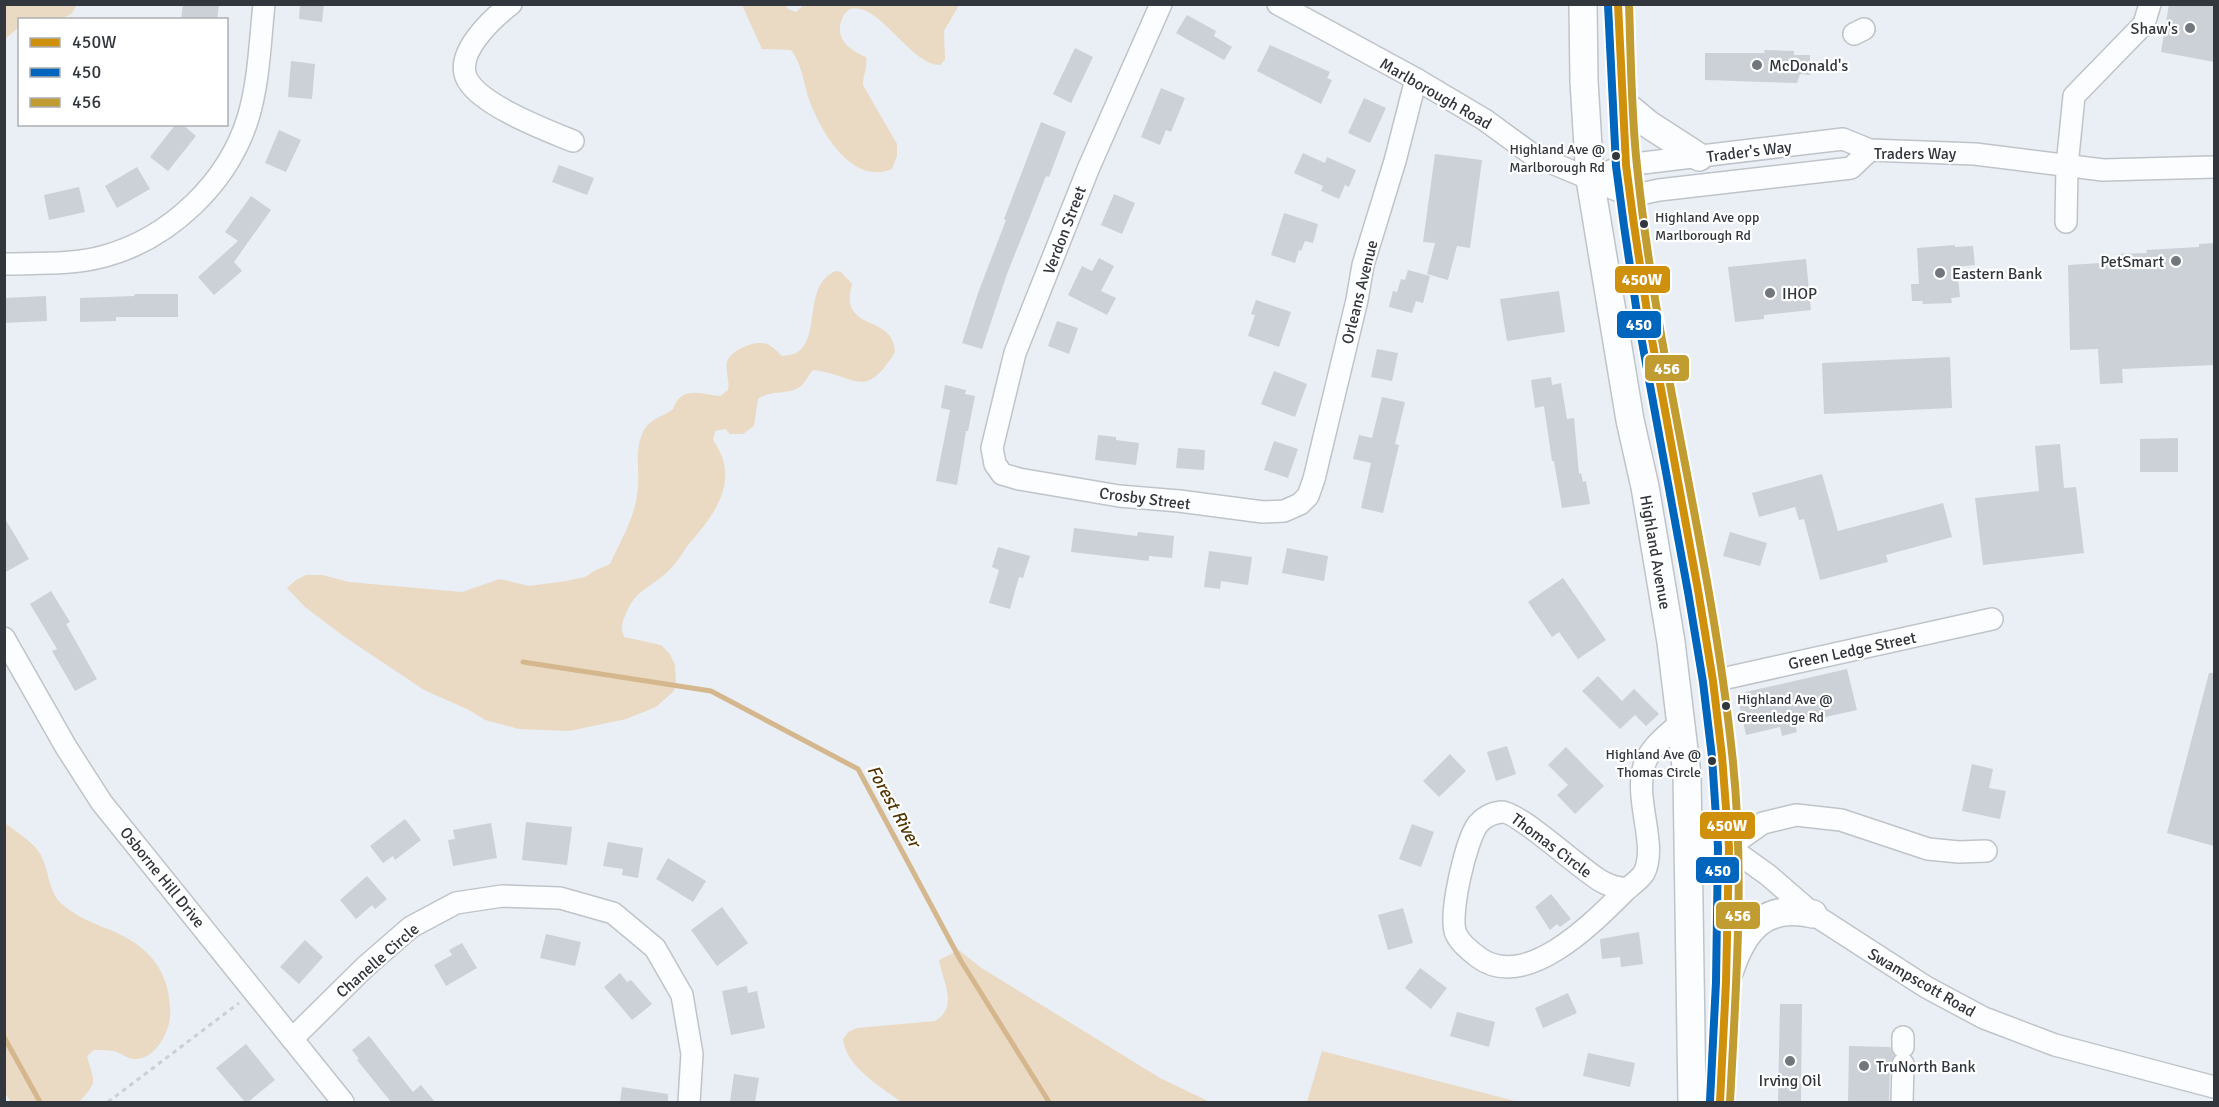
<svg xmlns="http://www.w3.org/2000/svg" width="2219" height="1107" font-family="Signika,sans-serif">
<rect width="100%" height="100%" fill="#e9eff5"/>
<g fill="#eadac4">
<path d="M5,4h72v1c-2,2 -3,5 -5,8 -8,9 -41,7 -52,7l-1,7 -14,12z"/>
<path d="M742,5h44l2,4 8,3 8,-7h155l-15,26 1,29 -5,5c-30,0 -62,-65 -90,-56 -4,3 -6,5 -8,10 -8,20 8,31 24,38 2,10 -3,18 -3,28l34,59v12l-5,13c-38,16 -68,-32 -80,-62 -8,-18 -9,-42 -21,-57l-29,-1z"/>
<path d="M836,271l5,1 11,12c-14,49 42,29 43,68 -31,50 -38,23 -82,18 -5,5 -7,12 -12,16 -13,10 -30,3 -43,13l-4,27 -11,8h-13l-5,-5 -10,2 -2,9c28,40 3,73 -25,105 -7,10 -13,21 -23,29 -19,17 -30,16 -40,42 -4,9 -4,12 -1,21l37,8 9,9 5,11 1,18 -2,8 -18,16 -30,12 -57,12 -50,-2 -34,-9 -16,-10 -45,-20 -82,-55 -37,-28 -18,-19 9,-8 10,-5h16l27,7 113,10 38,-13 29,7 37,-5 19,-4 9,-6 16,-7c10,-22 24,-45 27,-69 4,-22 -4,-45 7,-65 7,-12 19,-13 29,-21 8,-24 28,-15 47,-13l8,-6c2,-9 -3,-19 -1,-28 4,-13 29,-22 40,-18 5,2 11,8 15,12 4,-1 10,-1 14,-3 26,-14 6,-69 40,-82z"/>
<path d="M5,823c11,9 26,17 34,29 11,17 8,40 24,53 15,13 35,20 52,27 38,17 57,44 55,86 -2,17 -16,42 -36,41 -6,0 -12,-5 -17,-7 -8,-2 -15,-2 -23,-2l-7,6c7,27 12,24 -8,46h-68l-6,-9z"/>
<path d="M959,950l21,17 180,111 50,24h-309c-21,-16 -55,-35 -58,-63l5,-7 9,-4 78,-7c24,-15 8,-38 4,-61z"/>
<polygon points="1322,1051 1519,1102 1307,1102"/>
</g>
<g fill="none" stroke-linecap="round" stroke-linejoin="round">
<g stroke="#d5b78e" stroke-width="5">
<polyline points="523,662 711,691 858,769 961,961 1049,1102"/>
<polyline points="4,1037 40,1102"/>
</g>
</g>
<g fill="#cbd1d7">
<polygon points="183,4 219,4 217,20 181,20"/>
<polygon points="300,4 324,4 322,22 299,19"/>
<polygon points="2169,4 2214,4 2214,62 2161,52"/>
<polygon points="1187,15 1216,31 1214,36 1232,47 1224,60 1176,33"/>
<polygon points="1270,45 1330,72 1327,78 1332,80 1321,104 1257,71"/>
<polygon points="1075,48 1093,57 1071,103 1053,94"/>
<polygon points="1764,50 1794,51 1794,55 1810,55 1810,75 1800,74 1797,83 1705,80 1705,53 1765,53"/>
<polygon points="291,61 315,64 312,99 288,97"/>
<polygon points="1161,88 1185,98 1171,132 1166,130 1160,145 1141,137"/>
<polygon points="1364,98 1386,108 1370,143 1348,133"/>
<polygon points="1041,122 1066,132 1049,177 1046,176 1007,274 982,349 962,343 978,293 1006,220 1004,219"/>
<polygon points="176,124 182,124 196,136 168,171 150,157"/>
<polygon points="279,130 301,140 286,172 265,163"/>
<polygon points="1303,153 1325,163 1327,157 1356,170 1349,187 1345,185 1339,199 1321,191 1323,186 1294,173"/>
<polygon points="1435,154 1482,160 1470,248 1457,246 1448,280 1427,274 1435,243 1423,242"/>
<polygon points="559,165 594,178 587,195 552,182"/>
<polygon points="137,167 150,189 117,208 105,186"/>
<polygon points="79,187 85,212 49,220 44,195"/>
<polygon points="1114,194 1135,203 1122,234 1101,225"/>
<polygon points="251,196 271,210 234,262 242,271 214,295 198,277 238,241 225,232"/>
<polygon points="1284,213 1318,224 1313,243 1305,241 1301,251 1299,250 1295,263 1271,255"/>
<polygon points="2214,243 2214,365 2122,369 2123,383 2100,384 2098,349 2070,350 2068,265 2117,262 2117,254 2147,253 2146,250 2199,247 2199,244"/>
<polygon points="1955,245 1955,247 1973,246 1975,265 1957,267 1960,297 1951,298 1952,303 1922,304 1923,301 1912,301 1911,284 1919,284 1917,248"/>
<polygon points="1099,258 1114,266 1101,291 1116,298 1107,315 1068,295 1082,266 1092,271"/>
<polygon points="1806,259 1811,310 1764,315 1764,319 1735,322 1728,267"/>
<polygon points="1408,270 1430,276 1423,303 1416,301 1412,313 1389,307 1393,291 1397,292 1401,279 1405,280"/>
<polygon points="1559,291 1565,332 1507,341 1500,299"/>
<polygon points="135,294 178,294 178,317 116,317 116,321 80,322 80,298 134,296"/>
<polygon points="46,296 47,321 4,323 4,298"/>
<polygon points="1256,300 1291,312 1279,347 1248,336 1255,315 1251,314"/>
<polygon points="1057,321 1078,328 1069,354 1048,346"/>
<polygon points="1377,349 1398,353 1392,381 1371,377"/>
<polygon points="1950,357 1952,408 1824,414 1822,363"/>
<polygon points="1274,371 1307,384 1295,417 1261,404"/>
<polygon points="1551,377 1552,385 1561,383 1567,419 1574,418 1579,474 1581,473 1583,482 1586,481 1590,504 1562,508 1554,461 1552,461 1544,406 1535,408 1531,380"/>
<polygon points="945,385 966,390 965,394 975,396 968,431 966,431 957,485 936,481 950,410 941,408"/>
<polygon points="1382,397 1405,402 1395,444 1399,445 1383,513 1361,508 1371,463 1353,459 1359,435 1372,438"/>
<polygon points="1098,435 1116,437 1116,440 1139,443 1136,465 1095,460"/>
<polygon points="2178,438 2178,472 2140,472 2140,439"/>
<polygon points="1274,441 1298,449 1288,478 1264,470"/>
<polygon points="2060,444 2064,488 2076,487 2084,553 1983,565 1975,498 2039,491 2035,446"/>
<polygon points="1178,448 1205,450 1204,470 1176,468"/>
<polygon points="1822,474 1838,531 1943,503 1952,537 1886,555 1888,562 1820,580 1804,519 1799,520 1795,507 1759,517 1752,493"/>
<polygon points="4,517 29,559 4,573"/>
<polygon points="1074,528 1137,536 1138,532 1174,536 1172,558 1149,556 1149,561 1071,552"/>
<polygon points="1730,532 1767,543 1760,566 1723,556"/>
<polygon points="998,547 1030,556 1023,578 1019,577 1010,609 989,603 999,570 992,567"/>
<polygon points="1287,548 1328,556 1324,581 1282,573"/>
<polygon points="1209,551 1252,557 1248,585 1221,581 1220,589 1204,587"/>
<polygon points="1563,578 1606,640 1578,659 1559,632 1552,637 1528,602"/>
<polygon points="51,591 70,622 66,624 97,679 75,691 52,651 57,649 30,604"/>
<polygon points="1847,669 1857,710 1795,724 1797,732 1782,736 1780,727 1746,735 1737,694"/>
<polygon points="2209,673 2214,673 2214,846 2167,833"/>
<polygon points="1598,676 1622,701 1634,689 1659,714 1646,726 1635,715 1620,729 1582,691"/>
<polygon points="1507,746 1516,774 1496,781 1487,752"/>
<polygon points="1566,747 1604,786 1575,814 1557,795 1568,785 1548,765"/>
<polygon points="1450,754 1466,771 1439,797 1423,781"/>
<polygon points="1972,764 1993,769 1989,788 2006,791 2000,819 1962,811"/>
<polygon points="405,819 421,840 395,860 393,856 383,863 370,846"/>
<polygon points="526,822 572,827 567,865 522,860"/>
<polygon points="491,823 497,858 453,866 448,840 455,839 453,830"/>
<polygon points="1412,824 1434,832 1421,867 1399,859"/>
<polygon points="608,842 643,848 638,878 622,875 623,869 603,866"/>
<polygon points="668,858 706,881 693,902 656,879"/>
<polygon points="367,876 387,899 375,909 372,905 356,919 340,900"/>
<polygon points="1551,894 1571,919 1560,927 1557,924 1550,930 1535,907"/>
<polygon points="722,907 748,943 717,966 691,930"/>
<polygon points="1403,908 1413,943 1388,950 1378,915"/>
<polygon points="1639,932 1643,964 1621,967 1620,957 1602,959 1600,939"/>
<polygon points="546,934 581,942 575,966 540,958"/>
<polygon points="305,940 323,957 299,984 280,967"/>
<polygon points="462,943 477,968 446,986 434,965 452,955 449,950"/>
<polygon points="1420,968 1447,988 1431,1009 1405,988"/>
<polygon points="620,973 627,982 631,980 652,1004 632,1020 604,987"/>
<polygon points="747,986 748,993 757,991 765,1028 731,1035 722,991"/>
<polygon points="1568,993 1577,1013 1543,1028 1535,1008"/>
<polygon points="1780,1004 1802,1004 1801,1102 1778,1102"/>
<polygon points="1457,1012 1495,1022 1489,1047 1450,1036"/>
<polygon points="369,1036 413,1092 421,1085 435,1102 391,1102 357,1060 359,1059 352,1050"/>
<polygon points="246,1044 275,1080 248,1102 245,1102 216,1068"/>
<polygon points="1849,1046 1890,1047 1894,1055 1890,1064 1889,1102 1848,1102"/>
<polygon points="1588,1053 1635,1063 1630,1087 1583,1076"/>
<polygon points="734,1074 759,1078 755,1102 730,1102"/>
<polygon points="622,1087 668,1094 668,1102 620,1102"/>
</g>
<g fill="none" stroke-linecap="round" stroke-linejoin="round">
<g stroke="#bec4ca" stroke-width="24">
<g id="minor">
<path d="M511,4c-18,14 -57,49 -44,75 13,26 79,51 106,62"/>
<polyline points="1161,4 1089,167 1015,353 992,448 995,464 1002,474 1019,479 1119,496 1179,501 1263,512 1284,511 1300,504 1308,496 1314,479 1357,300 1363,265 1395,161 1416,79"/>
<polyline points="1278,4 1416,79 1485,120 1533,155 1631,196 1659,190 1851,168 1870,150"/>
<polyline points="1854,34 1864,29"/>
<polyline points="1590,179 1626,165 1843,139 1870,150 1975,154 2103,170 2214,167"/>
<polyline points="2066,222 2067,166 2074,96 2144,24 2150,4"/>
<path d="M4,264c34,-1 69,1 101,-8 65,-18 123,-73 143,-138 11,-36 12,-76 16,-114"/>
<polyline points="4,638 66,747 102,803 343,1102"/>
<polyline points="1713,681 1992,619"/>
<polyline points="1688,845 1729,847 1768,875 1813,914 1926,987 1984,1018 2055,1045 2214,1087"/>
<polyline points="1729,847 1763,823 1796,815 1841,820 1928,849 1959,852 1986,851"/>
<path d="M1627,889c-32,32 -101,104 -149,68 -8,-6 -18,-14 -22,-23 -8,-18 10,-94 22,-110 6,-7 14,-11 23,-12 16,-2 80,58 100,69 8,5 16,7 26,8 5,-4 13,-10 17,-16 14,-28 -10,-72 0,-107 5,-18 23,-31 36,-43"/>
<polyline points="292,1039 365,967 411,927 456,903 502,896 560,898 613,913 655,948 682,995 692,1054 689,1102"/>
<polyline points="1903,1047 1903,1037"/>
<polyline points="1902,1102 1903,1064"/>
</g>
</g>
<g stroke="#bec4ca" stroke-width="30">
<g id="major">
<polyline points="1583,4 1584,81 1590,179 1630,420 1645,487 1657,558 1671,642 1687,775 1692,1102"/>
<polyline points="1618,4 1626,165 1634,225 1648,318 1698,590 1713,681 1722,756 1729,847 1726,982 1720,1102"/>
<polyline points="1624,104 1648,124 1699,157"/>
<path d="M1730,970c14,-42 36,-67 83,-56"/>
</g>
</g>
<polyline stroke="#ccced0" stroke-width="3" stroke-dasharray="4.5 4.5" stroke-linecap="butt" points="108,1102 239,1003"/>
<use href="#minor" stroke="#fcfdfe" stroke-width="21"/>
<use href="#major" stroke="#fcfdfe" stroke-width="27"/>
<g stroke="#fff" stroke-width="12">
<polyline id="bus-1" points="1618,4 1626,165 1634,225 1648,318 1698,590 1713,681 1722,756 1729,847 1726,982 1720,1102"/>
</g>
<g stroke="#fff" stroke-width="12">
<polyline id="bus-2" points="1608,5 1616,166 1624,226 1638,320 1688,592 1703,682 1712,757 1718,847 1716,982 1710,1101"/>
</g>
<g stroke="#fff" stroke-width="12">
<path id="bus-3" d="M1629,4c2,54 2,108 8,162 20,197 74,389 95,587 13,116 4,233 -2,349"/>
</g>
<use href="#bus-1" stroke="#cf900c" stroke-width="8"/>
<use href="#bus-2" stroke="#0065bd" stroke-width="8"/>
<use href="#bus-3" stroke="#c19c31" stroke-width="8"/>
</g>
<g fill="#71777d" stroke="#fff" stroke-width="2">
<circle cx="2190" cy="28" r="6"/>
<circle cx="1757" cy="65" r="6"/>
<circle cx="2176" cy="261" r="6"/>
<circle cx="1940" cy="273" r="6"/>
<circle cx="1770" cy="293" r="6"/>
<circle cx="1790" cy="1061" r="6"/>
<circle cx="1864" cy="1066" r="6"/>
</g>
<g fill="#31373d" stroke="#fff" stroke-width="2">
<circle cx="1616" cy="156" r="5"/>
<circle cx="1644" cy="224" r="5"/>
<circle cx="1726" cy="706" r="5"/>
<circle cx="1712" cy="761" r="5"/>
</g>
<g text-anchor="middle" stroke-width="4.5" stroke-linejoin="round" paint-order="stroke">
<g font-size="14" fill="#31373d" stroke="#fff" text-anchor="end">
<text x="1605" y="154">Highland Ave @<tspan x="1605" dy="18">Marlborough Rd</tspan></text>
<text x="1655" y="222" text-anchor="start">Highland Ave opp<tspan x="1655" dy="18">Marlborough Rd</tspan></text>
<text x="1737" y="704" text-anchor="start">Highland Ave @<tspan x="1737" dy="18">Greenledge Rd</tspan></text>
<text x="1701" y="759">Highland Ave @<tspan x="1701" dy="18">Thomas Circle</tspan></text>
</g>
<g font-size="16" fill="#31373d" stroke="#fff" text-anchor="start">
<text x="2178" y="34" text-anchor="end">Shaw's</text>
<text x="1769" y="71">McDonald's</text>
<text x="2164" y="267" text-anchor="end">PetSmart</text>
<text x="1952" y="279">Eastern Bank</text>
<text x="1782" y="299">IHOP</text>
<text x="1876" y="1072">TruNorth Bank</text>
<text x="1790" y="1086" text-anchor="middle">Irving Oil</text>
</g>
<g font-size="16" fill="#31373d" stroke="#fff">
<text transform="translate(1436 93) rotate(30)" y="6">Marlborough Road</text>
<text transform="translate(1749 151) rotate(-7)" y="6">Trader's Way</text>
<text x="1915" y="159">Traders Way</text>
<text transform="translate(1064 230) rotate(-69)" y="6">Verdon Street</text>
<text transform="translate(1359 292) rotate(-76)" y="6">Orleans Avenue</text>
<text transform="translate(1145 498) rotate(7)" y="6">Crosby Street</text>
<text transform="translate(1656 552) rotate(80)" y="6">Highland Avenue</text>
<text transform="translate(1852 650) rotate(-12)" y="6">Green Ledge Street</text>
<text transform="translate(1552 845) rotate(37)" y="6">Thomas Circle</text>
<text transform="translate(163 877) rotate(51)" y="6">Osborne Hill Drive</text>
<text transform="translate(377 960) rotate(-41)" y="6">Chanelle Circle</text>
<text transform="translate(1922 982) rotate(30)" y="6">Swampscott Road</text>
</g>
<g font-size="18" font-style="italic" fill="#523400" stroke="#fff">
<text transform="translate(894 806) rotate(61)" y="6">Forest River</text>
</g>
</g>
<g stroke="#fff" stroke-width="2">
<rect x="1614" y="265" width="57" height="29" rx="6" fill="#cf900c"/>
<rect x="1616" y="310" width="46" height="29" rx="6" fill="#0065bd"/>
<rect x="1644" y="354" width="46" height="28" rx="6" fill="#c19c31"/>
<rect x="1699" y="811" width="57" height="29" rx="6" fill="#cf900c"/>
<rect x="1695" y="856" width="45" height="28" rx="6" fill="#0065bd"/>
<rect x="1715" y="901" width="46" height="29" rx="6" fill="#c19c31"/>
</g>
<g font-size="16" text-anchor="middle" font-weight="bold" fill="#fff">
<text x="1642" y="285">450W</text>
<text x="1639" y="330">450</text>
<text x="1667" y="374">456</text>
<text x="1727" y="831">450W</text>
<text x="1718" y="876">450</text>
<text x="1738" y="921">456</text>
</g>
<rect width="2219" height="1107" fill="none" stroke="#31373d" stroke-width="12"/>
<rect x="18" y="18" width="210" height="108" fill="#ffffff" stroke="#adafb1" stroke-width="1.5"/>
<rect x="30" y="38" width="30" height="9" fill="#cf900c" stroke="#adafb1" stroke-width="1.5"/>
<text x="72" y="48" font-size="18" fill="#31373d">450W</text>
<rect x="30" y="68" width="30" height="9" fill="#0065bd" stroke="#adafb1" stroke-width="1.5"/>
<text x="72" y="78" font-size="18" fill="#31373d">450</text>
<rect x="30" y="98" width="30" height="9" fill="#c19c31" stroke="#adafb1" stroke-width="1.5"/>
<text x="72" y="108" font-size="18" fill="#31373d">456</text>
</svg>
